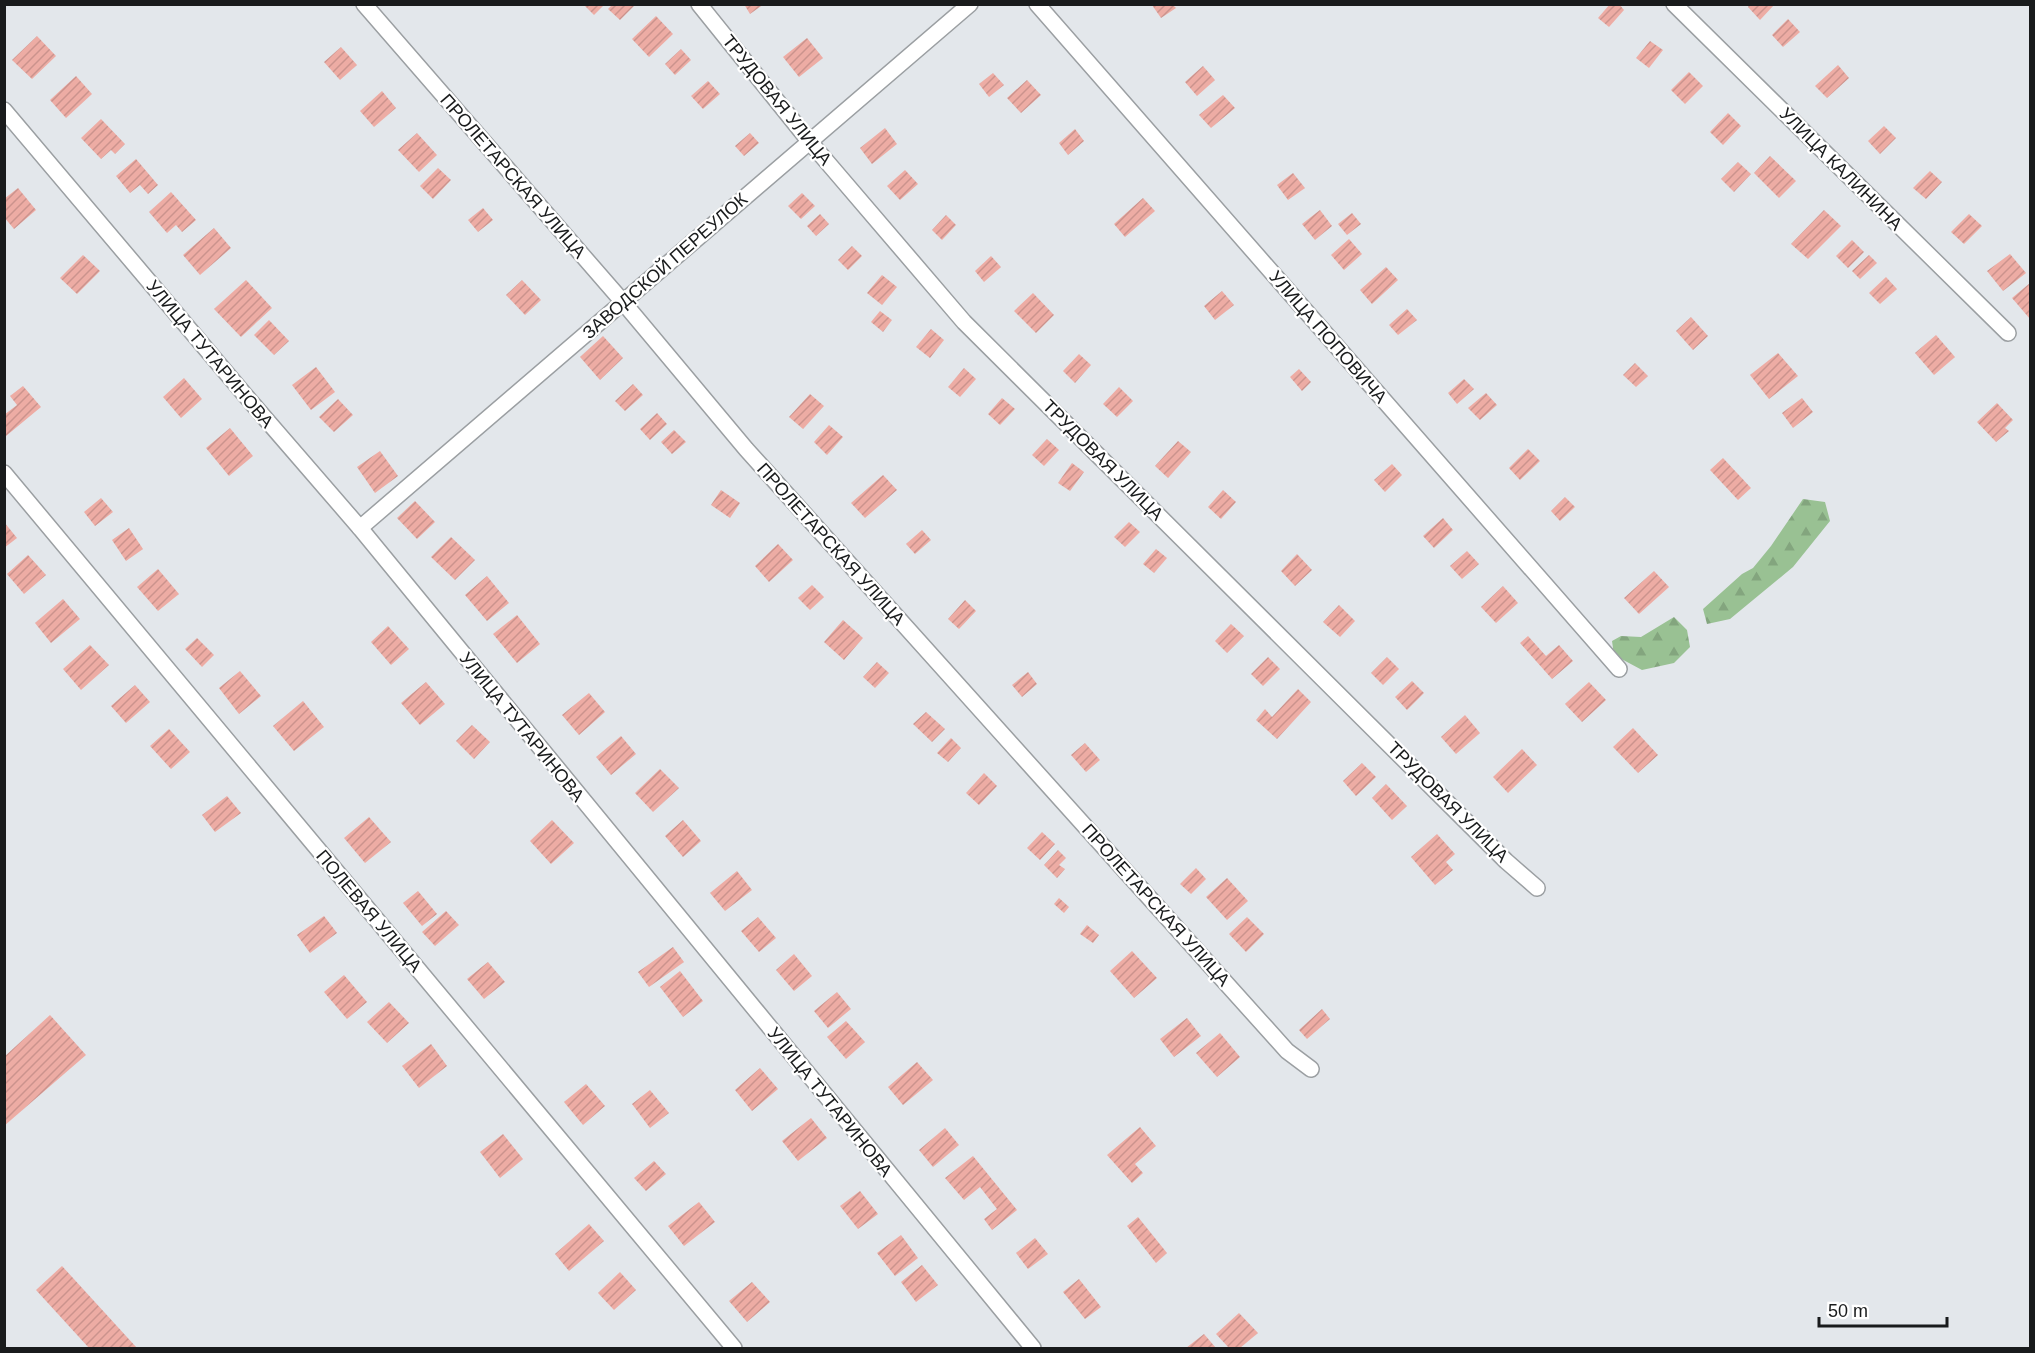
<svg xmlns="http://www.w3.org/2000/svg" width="2035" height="1353" font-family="Helvetica,sans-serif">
<defs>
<pattern id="forest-firs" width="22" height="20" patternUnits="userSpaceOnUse" patternTransform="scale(1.5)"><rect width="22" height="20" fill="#99c193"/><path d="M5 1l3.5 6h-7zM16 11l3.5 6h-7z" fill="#83a57e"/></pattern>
<pattern id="building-hatch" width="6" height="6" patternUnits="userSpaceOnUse" patternTransform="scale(1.5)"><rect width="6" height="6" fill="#edaca4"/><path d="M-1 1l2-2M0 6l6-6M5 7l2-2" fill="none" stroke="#cb938d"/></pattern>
</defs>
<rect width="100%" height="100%" fill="#e3e7eb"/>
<g fill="url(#forest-firs)">
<polygon points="1803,499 1825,502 1830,521 1793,567 1730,619 1707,624 1703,609 1742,574 1753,568 1771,546"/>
<polygon points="1674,617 1687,630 1690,647 1674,663 1642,670 1614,655 1612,641 1621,636 1641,637"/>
</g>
<g fill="url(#building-hatch)">
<polygon points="583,4 605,4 594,15"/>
<polygon points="744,4 764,4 750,14"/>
<polygon points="1610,4 1619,4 1624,10 1609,27 1598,18"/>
<polygon points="1750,4 1775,4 1760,20 1748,7"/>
<polygon points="612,5 635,5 620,20 608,9"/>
<polygon points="1152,5 1173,5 1176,8 1161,18"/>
<polygon points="656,16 673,34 649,57 632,39"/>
<polygon points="1788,19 1800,32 1783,47 1772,35"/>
<polygon points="37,36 56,56 32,79 12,60"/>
<polygon points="807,38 823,58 799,77 783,57"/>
<polygon points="1650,41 1663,50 1649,68 1636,58"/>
<polygon points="341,47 357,65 340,80 324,62"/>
<polygon points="681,49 691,60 675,75 665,64"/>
<polygon points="1838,65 1849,78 1827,98 1815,86"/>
<polygon points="1203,66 1215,80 1197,96 1185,82"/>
<polygon points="1689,72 1703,86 1685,104 1671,90"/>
<polygon points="993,73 1004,85 989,97 979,84"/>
<polygon points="76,76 92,94 66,118 50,100"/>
<polygon points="1027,80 1041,95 1021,113 1007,98"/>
<polygon points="708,81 720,94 703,109 691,96"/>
<polygon points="382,91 396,108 374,127 360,111"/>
<polygon points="1223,95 1235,108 1211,128 1199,115"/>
<polygon points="1728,113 1741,126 1723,145 1710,132"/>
<polygon points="101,119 125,144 115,154 111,150 101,159 81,138"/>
<polygon points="1884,126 1896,138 1880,154 1868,141"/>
<polygon points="885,128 897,144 872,164 860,148"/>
<polygon points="1075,129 1084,141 1068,155 1059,143"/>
<polygon points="417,133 437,155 419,172 398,150"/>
<polygon points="750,133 759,143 744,156 735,146"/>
<polygon points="1770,156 1796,181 1779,198 1754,173"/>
<polygon points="136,159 158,185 148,194 140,185 130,193 116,176"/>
<polygon points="1738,162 1751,174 1734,192 1721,179"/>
<polygon points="438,168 451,180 433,199 420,186"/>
<polygon points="905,170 918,184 900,200 887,186"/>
<polygon points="1930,171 1942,182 1926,199 1913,188"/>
<polygon points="1293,173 1305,188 1288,200 1277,185"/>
<polygon points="18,188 36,210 14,229 4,217 4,199"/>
<polygon points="171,192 196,220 182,232 176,225 167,233 149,212"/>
<polygon points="802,193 815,206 801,219 788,206"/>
<polygon points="1143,198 1155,211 1125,237 1114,224"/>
<polygon points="483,208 493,220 478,232 468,220"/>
<polygon points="1320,210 1332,226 1315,240 1302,224"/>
<polygon points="1824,210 1841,226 1808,259 1791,244"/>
<polygon points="1352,213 1361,224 1347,235 1338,224"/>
<polygon points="820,214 829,224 816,236 807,226"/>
<polygon points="1969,214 1982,226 1964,244 1951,232"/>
<polygon points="946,215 956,225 942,240 932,230"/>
<polygon points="214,228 231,248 200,275 183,255"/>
<polygon points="1349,239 1362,254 1344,270 1331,255"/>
<polygon points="1852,240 1864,252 1848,268 1836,256"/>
<polygon points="852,246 862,256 848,270 838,260"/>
<polygon points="2010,254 2026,273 2003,291 1987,271"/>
<polygon points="83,255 100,271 77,294 60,278"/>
<polygon points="1869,255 1877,263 1860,279 1852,271"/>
<polygon points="991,256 1001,267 984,282 975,271"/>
<polygon points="1386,267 1398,280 1372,304 1360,290"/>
<polygon points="882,275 897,287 882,305 867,293"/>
<polygon points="1886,277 1897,289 1880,304 1869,293"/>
<polygon points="246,280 272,308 241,337 214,309"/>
<polygon points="522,280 541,300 525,315 506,295"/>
<polygon points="2030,283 2030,319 2012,298"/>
<polygon points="1222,291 1234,305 1215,320 1204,306"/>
<polygon points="1033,293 1054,315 1036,333 1014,311"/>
<polygon points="1407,309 1417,320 1398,335 1389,325"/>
<polygon points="880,311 892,320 883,332 871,322"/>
<polygon points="1691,317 1708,336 1693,350 1676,331"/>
<polygon points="269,320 289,341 274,355 254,335"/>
<polygon points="931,329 944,340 930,358 916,347"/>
<polygon points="1936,335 1955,357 1934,375 1915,353"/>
<polygon points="603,336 623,358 600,380 580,357"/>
<polygon points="1778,353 1798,376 1769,399 1750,375"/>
<polygon points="1079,354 1091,365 1075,383 1063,371"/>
<polygon points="1635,363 1648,376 1636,387 1623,375"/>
<polygon points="316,367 335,392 311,410 292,385"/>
<polygon points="964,368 976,379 960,397 948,387"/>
<polygon points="1299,369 1311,382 1302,391 1290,377"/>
<polygon points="184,378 202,399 181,418 163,397"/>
<polygon points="1464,379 1474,389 1457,404 1448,393"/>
<polygon points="633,384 643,395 625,411 615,401"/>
<polygon points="23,386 41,407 6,436 4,415 17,405 10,396"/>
<polygon points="1119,387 1133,401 1117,417 1103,404"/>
<polygon points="1486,393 1497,405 1480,420 1468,408"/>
<polygon points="810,394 824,406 803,429 789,417"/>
<polygon points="1002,398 1015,409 1000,425 988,414"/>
<polygon points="1802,398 1813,412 1793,428 1782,413"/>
<polygon points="338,399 353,415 334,432 319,417"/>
<polygon points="1997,403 2013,420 2005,428 2009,431 1996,442 1977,422"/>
<polygon points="657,413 667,424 650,440 640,429"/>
<polygon points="829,425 843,437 827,455 814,442"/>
<polygon points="230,428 253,456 229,476 206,448"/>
<polygon points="674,430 686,442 672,454 661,442"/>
<polygon points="1047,439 1059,450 1044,466 1032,455"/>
<polygon points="1178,441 1191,452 1168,478 1155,466"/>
<polygon points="1528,449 1540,461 1520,480 1509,468"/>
<polygon points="380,451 398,476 375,493 357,467"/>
<polygon points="1723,458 1751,488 1738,500 1710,470"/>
<polygon points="1072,463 1084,472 1070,491 1058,483"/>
<polygon points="1392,464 1402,475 1385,492 1374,480"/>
<polygon points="883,475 897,490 865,518 851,503"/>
<polygon points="721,490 740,503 730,518 711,505"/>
<polygon points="1223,490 1236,502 1221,519 1208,507"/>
<polygon points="1565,497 1575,507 1560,521 1551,511"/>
<polygon points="101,498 113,512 95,526 84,512"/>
<polygon points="415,501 435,522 417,539 397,518"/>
<polygon points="1443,518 1453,530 1434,548 1423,536"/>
<polygon points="4,522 17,538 4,548"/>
<polygon points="1129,522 1140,532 1125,547 1114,537"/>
<polygon points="129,528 143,549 126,561 112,540"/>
<polygon points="922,530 931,540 915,554 906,544"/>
<polygon points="451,537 475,560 455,580 431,557"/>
<polygon points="778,544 793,560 769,582 755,566"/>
<polygon points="1156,549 1167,558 1154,573 1143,564"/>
<polygon points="1467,551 1479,564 1462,579 1450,566"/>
<polygon points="1297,554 1312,570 1295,586 1281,571"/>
<polygon points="28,555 46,575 24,594 7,574"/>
<polygon points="158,569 179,594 158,611 137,587"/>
<polygon points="1654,571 1669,587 1639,614 1624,598"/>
<polygon points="487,576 509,603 487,621 465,595"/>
<polygon points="812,585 824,597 810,610 798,598"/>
<polygon points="1503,586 1518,603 1496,623 1481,607"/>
<polygon points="63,599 80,619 51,643 35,623"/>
<polygon points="965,600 976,611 959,629 948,619"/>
<polygon points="1339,605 1355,621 1340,637 1323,622"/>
<polygon points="517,615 540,644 517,663 493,634"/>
<polygon points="843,620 863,638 844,660 824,642"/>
<polygon points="1231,624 1244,636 1227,653 1215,641"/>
<polygon points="388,626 409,649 391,665 371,642"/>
<polygon points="1528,636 1546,656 1559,645 1573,661 1552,679 1520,643"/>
<polygon points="197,638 214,655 202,667 185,649"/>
<polygon points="90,645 109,665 81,690 63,669"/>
<polygon points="1268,657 1280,669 1263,686 1251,674"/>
<polygon points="1387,657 1399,669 1383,685 1371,673"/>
<polygon points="877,662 889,673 875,688 863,677"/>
<polygon points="240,671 261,696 239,714 219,688"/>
<polygon points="1028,672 1037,684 1022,697 1012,685"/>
<polygon points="1412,681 1424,693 1407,710 1395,697"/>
<polygon points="426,682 445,704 420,725 401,703"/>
<polygon points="1589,682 1606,700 1582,722 1565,704"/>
<polygon points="135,685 150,702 126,723 111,706"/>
<polygon points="1298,689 1311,702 1277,739 1256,720 1265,709 1272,717"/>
<polygon points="589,693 605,712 579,735 562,715"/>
<polygon points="303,701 324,727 294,751 273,726"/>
<polygon points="926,712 945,729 932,742 913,724"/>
<polygon points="1465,715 1480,733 1456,754 1441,737"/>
<polygon points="472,725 490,742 474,759 456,741"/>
<polygon points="1633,728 1658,755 1638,773 1613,747"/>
<polygon points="169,729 190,752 171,769 150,746"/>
<polygon points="621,736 636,754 611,775 596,757"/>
<polygon points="951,738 961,748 948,762 937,753"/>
<polygon points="1085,743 1100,760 1086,772 1071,755"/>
<polygon points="1522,749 1537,765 1508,793 1493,777"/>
<polygon points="1362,763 1376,777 1356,796 1343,781"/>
<polygon points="660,769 679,788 653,812 635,793"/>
<polygon points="984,773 997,786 979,805 966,793"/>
<polygon points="1386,784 1407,806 1392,820 1372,798"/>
<polygon points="227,796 241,813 215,832 202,815"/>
<polygon points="369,817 391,842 365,863 344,838"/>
<polygon points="552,820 574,843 551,864 530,841"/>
<polygon points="683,820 701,841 683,857 665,836"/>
<polygon points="1042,832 1055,844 1040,860 1027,848"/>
<polygon points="1437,834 1455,854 1446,862 1453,870 1435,885 1411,857"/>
<polygon points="1058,850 1066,858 1059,865 1065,869 1057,878 1044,865"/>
<polygon points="1196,868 1206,879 1191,894 1180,884"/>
<polygon points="737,871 752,890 725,911 710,893"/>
<polygon points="1227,878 1248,901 1227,920 1206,897"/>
<polygon points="418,891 437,914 422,926 403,903"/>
<polygon points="1059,898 1069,907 1064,913 1054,904"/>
<polygon points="446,911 459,925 435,946 422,932"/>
<polygon points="324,916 337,933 310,953 297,935"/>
<polygon points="758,917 776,938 759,952 741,931"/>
<polygon points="1247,917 1264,934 1246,952 1229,934"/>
<polygon points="1087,925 1099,935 1093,943 1080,934"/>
<polygon points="673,947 684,962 649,987 638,972"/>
<polygon points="1132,951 1157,978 1134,998 1110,971"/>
<polygon points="794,954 812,976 794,991 776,970"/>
<polygon points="488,962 505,982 484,999 467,979"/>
<polygon points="680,971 703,1001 683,1017 660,987"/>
<polygon points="344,975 367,1002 347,1019 324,992"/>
<polygon points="837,992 851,1009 828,1028 814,1011"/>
<polygon points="389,1002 409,1023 387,1043 367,1022"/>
<polygon points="1322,1009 1330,1019 1307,1039 1299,1030"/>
<polygon points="50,1015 86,1055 4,1126 4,1057"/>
<polygon points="1187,1018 1201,1036 1174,1057 1160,1039"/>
<polygon points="846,1021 865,1042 846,1059 827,1037"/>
<polygon points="1220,1033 1240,1057 1217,1077 1196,1053"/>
<polygon points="431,1044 447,1066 419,1088 402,1066"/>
<polygon points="917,1062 933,1080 903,1105 888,1087"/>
<polygon points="760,1068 778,1089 752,1111 735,1090"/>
<polygon points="586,1084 605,1106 583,1125 564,1102"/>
<polygon points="650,1090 669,1113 650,1128 632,1104"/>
<polygon points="811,1118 827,1138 798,1161 782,1141"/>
<polygon points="1140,1127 1156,1146 1135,1164 1143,1173 1132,1183 1107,1155"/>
<polygon points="945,1128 959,1145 933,1167 919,1150"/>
<polygon points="503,1134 523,1159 500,1178 480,1152"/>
<polygon points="973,1156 1017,1210 992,1230 984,1219 997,1209 980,1187 964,1200 945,1178"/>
<polygon points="654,1161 666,1174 646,1191 634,1178"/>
<polygon points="860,1191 878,1214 858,1229 840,1206"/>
<polygon points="699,1202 715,1222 684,1246 668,1226"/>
<polygon points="1138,1217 1167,1253 1156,1263 1127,1226"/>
<polygon points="589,1224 604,1241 569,1271 555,1254"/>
<polygon points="901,1235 918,1258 895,1276 877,1253"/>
<polygon points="1035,1238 1048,1254 1028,1269 1016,1253"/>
<polygon points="922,1265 938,1285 916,1302 901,1282"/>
<polygon points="62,1266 137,1348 89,1348 36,1290"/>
<polygon points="620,1272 636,1290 614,1310 598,1293"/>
<polygon points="1079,1279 1101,1307 1085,1319 1063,1292"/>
<polygon points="752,1282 770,1302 747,1322 729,1301"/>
<polygon points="1239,1313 1258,1333 1240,1348 1229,1348 1216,1334"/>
<polygon points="1204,1334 1216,1348 1186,1348"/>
</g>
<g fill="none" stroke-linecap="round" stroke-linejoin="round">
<g stroke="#9b9fa2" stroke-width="18">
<g id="minor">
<polyline points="364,4 623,302 746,449 1287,1051 1311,1069"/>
<polyline points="699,4 810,142 964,322 1506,861 1537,888"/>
<polyline points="1037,4 1619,669"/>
<polyline points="1674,4 2008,333"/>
<polyline points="4,110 245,395 360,528 1033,1348"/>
<polyline points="4,473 734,1348"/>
<polyline points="360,528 970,4"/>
</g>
</g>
<use href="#minor" stroke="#fff" stroke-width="15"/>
</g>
<g text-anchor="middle" stroke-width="4.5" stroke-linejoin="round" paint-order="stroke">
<g font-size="18" fill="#191b1c" stroke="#fff">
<text transform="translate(777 100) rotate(51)" y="6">ТРУДОВАЯ УЛИЦА</text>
<text transform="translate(1841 169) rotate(45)" y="6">УЛИЦА КАЛИНИНА</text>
<text transform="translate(513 176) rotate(49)" y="6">ПРОЛЕТАРСКАЯ УЛИЦА</text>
<text transform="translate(665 266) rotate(-41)" y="6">ЗАВОДСКОЙ ПЕРЕУЛОК</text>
<text transform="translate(1328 337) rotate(49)" y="6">УЛИЦА ПОПОВИЧА</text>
<text transform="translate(210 354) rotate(50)" y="6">УЛИЦА ТУТАРИНОВА</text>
<text transform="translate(1103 460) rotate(45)" y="6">ТРУДОВАЯ УЛИЦА</text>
<text transform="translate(831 544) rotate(48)" y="6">ПРОЛЕТАРСКАЯ УЛИЦА</text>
<text transform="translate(522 727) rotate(51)" y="6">УЛИЦА ТУТАРИНОВА</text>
<text transform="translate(1448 802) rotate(45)" y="6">ТРУДОВАЯ УЛИЦА</text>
<text transform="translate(1156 905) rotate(48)" y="6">ПРОЛЕТАРСКАЯ УЛИЦА</text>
<text transform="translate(369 911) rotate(50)" y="6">ПОЛЕВАЯ УЛИЦА</text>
<text transform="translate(830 1102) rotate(51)" y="6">УЛИЦА ТУТАРИНОВА</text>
</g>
</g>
<rect width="2035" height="1353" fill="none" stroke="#191b1c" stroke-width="12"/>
<path d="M1819 1317v9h128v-9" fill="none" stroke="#191b1c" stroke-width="3"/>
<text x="1828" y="1317" font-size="18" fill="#191b1c" stroke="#ffffff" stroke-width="4.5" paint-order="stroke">50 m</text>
</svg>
